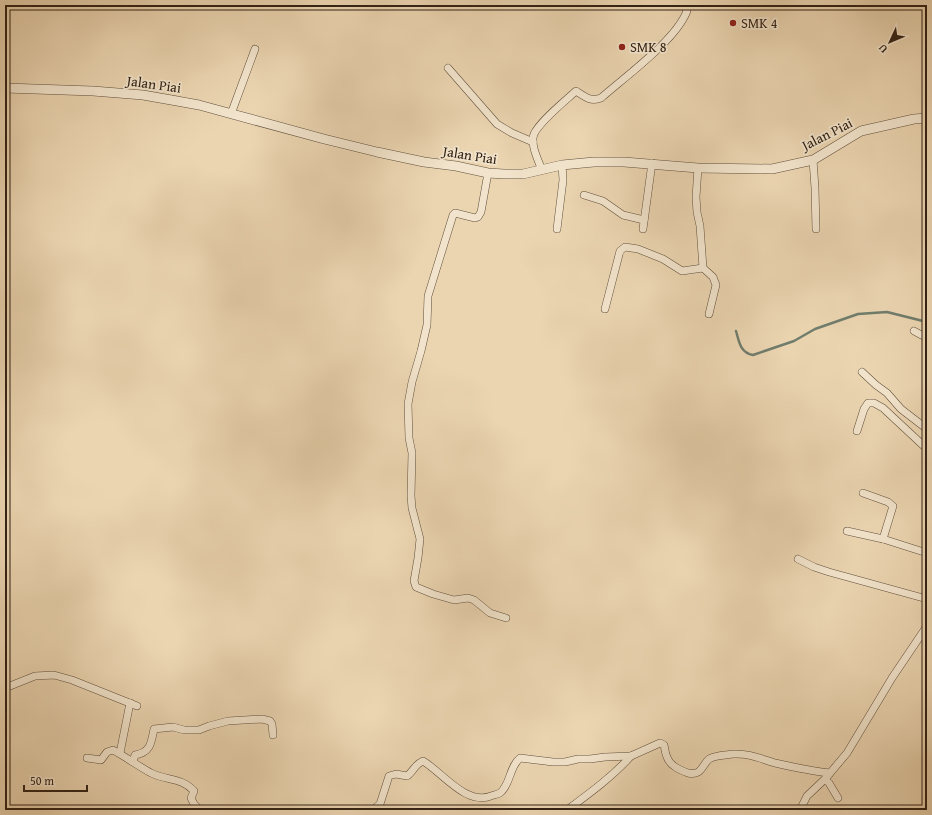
<svg xmlns="http://www.w3.org/2000/svg" width="932" height="815" font-family="'Gentium Book Plus',serif">
<style>
.lines{fill:none;stroke-linecap:round;stroke-linejoin:round}
.stream{stroke:#707d6d;stroke-width:2.5}
.minor-casing{stroke:#604f3c;stroke-width:8}
.tertiary-casing{stroke:#604f3c;stroke-width:10}
.minor{stroke:#f2e4cc;stroke-width:7}
.tertiary{stroke:#f2e4cc;stroke-width:9}
.poi-dot{fill:#8f2418;stroke:#f2e4cc;stroke-width:1.5}
.labels{text-anchor:middle;dominant-baseline:central;stroke-width:3.5;stroke-linejoin:round;paint-order:stroke}
.poi-label{font-size:14px;fill:#322215;stroke:#f2e4cc;text-anchor:start}
.street-label{font-size:14px;fill:#322215;stroke:#f2e4cc}
</style>
<rect width="100%" height="100%" fill="#ebd5b1"/>
<filter id="stains"><feTurbulence type="fractalNoise" baseFrequency=".005" numOctaves="4"/><feColorMatrix values="0 0 0 0 .2 0 0 0 0 .09 0 0 0 0 .02 0 0 0 .5 -.17"/></filter>
<radialGradient id="worn" r=".72"><stop offset=".6" stop-color="#630" stop-opacity="0"/><stop offset="1" stop-color="#630" stop-opacity=".3"/></radialGradient>
<g class="lines">
<path class="stream" d="M 736,331 C 739,341 740,353 753,355 L 794,341 L 815,329 L 858,314 L 887,312 L 927,322"/>
<g class="minor-casing">
<g id="minor">
<polyline points="448,68 497,124 512,133 533,142"/>
<polyline points="231,114 255,49"/>
<polyline points="813,160 815,188 816,229"/>
<polyline points="698,168 696,197 697,212 700,226 703,268 713,277 716,285 709,314"/>
<path d="M 542,170 C 538,160 530,144 534,134 C 540,121 565,101 576,91 C 585,97 591,102 601,98 C 626,76 676,40 687,11 L 684,5"/>
<polyline points="488,173 481,212 478,217 475,218 455,213 453,215 428,296 427,325 421,351 412,382 408,404 409,438 412,453 411,496 412,508 420,539 418,558 414,581 416,587 433,594 454,600 468,598 474,600 490,613 506,618"/>
<polyline points="584,195 603,201 623,215 644,220"/>
<polyline points="557,229 563,180 562,165"/>
<polyline points="643,229 652,163"/>
<polyline points="605,309 620,251 625,247 638,249 663,259 682,271 703,268"/>
<polyline points="914,331 927,338"/>
<polyline points="862,372 876,385 887,393 901,409 927,429"/>
<polyline points="857,431 864,409 868,403 874,403 883,408 927,449"/>
<polyline points="863,493 888,502 893,506 883,539"/>
<polyline points="847,531 883,539 927,553"/>
<polyline points="798,559 814,567 829,572 927,599"/>
<polyline points="5,688 35,676 54,675 72,680 137,706"/>
<polyline points="120,753 130,703"/>
<path d="M 87,758 L 101,760 L 107,752 L 113,750 C 126,757 138,766 151,773 C 167,781 181,777 194,791 L 191,798 L 194,804 L 200,810"/>
<path d="M 133,762 L 135,755 C 151,752 151,743 154,729 L 173,727 L 184,730 L 199,730 L 209,726 L 228,721 L 262,719 L 270,721 L 272,724 L 273,735"/>
<polyline points="825,779 829,783 838,798"/>
<path d="M 373,810 L 380,804 L 389,776 L 396,774 L 407,776 C 413,772 415,764 423,761 C 442,772 466,806 491,796 C 494,795 498,794 500,793 C 511,784 509,767 520,758 L 553,762 L 565,762 L 578,759 L 590,759 L 605,757 L 631,756 L 660,743 L 664,745 C 665,749 665,753 667,757 C 670,766 680,770 688,773 C 702,776 702,765 709,759 C 715,755 727,755 733,754 C 749,753 761,759 775,763 C 793,767 811,771 830,773"/>
<path d="M 567,810 C 590,793 612,777 631,756"/>
<polyline points="800,810 807,796 825,779 847,753 892,678 927,626"/>
</g>
</g>
<g class="tertiary-casing">
<polyline id="tertiary" points="5,88 93,91 143,95 177,101 199,105 324,139 377,152 424,162 456,166 488,173 504,174 523,174 562,165 594,162 624,162 698,168 772,169 813,160 861,131 914,119 927,118"/>
</g>
<use href="#minor" class="minor"/>
<use href="#tertiary" class="tertiary"/>
</g>
<g class="poi-dot">
<circle cx="733" cy="23" r="4"/>
<circle cx="622" cy="47" r="4"/>
</g>
<g class="labels">
<g class="poi-label">
<text x="741" y="23">SMK 4</text>
<text x="630" y="47">SMK 8</text>
</g>
<g class="street-label">
<text transform="translate(154 84) rotate(8)">Jalan Piai</text>
<text transform="translate(827 134) rotate(-27)">Jalan Piai</text>
<text transform="translate(470 155) rotate(9)">Jalan Piai</text>
</g>
</g>
<rect width="932" height="815" fill="none" stroke="#ebd5b1" stroke-width="20"/>
<rect x="6" y="6" width="920" height="803" fill="none" stroke="#322215" stroke-width="2"/>
<rect x="10" y="10" width="912" height="795" fill="none" stroke="#322215"/>
<g transform="translate(890 42) rotate(226)" stroke="#f2e4cc" stroke-width="3" paint-order="stroke">
<path d="M0-3L7 15L0 10L-7 15Z" fill="#322215"/>
<text y="-6" font-size="11" font-weight="bold" text-anchor="middle" fill="#322215">U</text>
</g>
<path d="M24 785v6h63v-6" fill="none" stroke="#322215" stroke-width="2"/>
<text x="30" y="785" font-size="12" fill="#322215" stroke="#f2e4cc" stroke-width="3" paint-order="stroke">50 m</text>
<rect width="100%" height="100%" filter="url(#stains)"/>
<rect width="100%" height="100%" fill="url(#worn)"/>
</svg>
